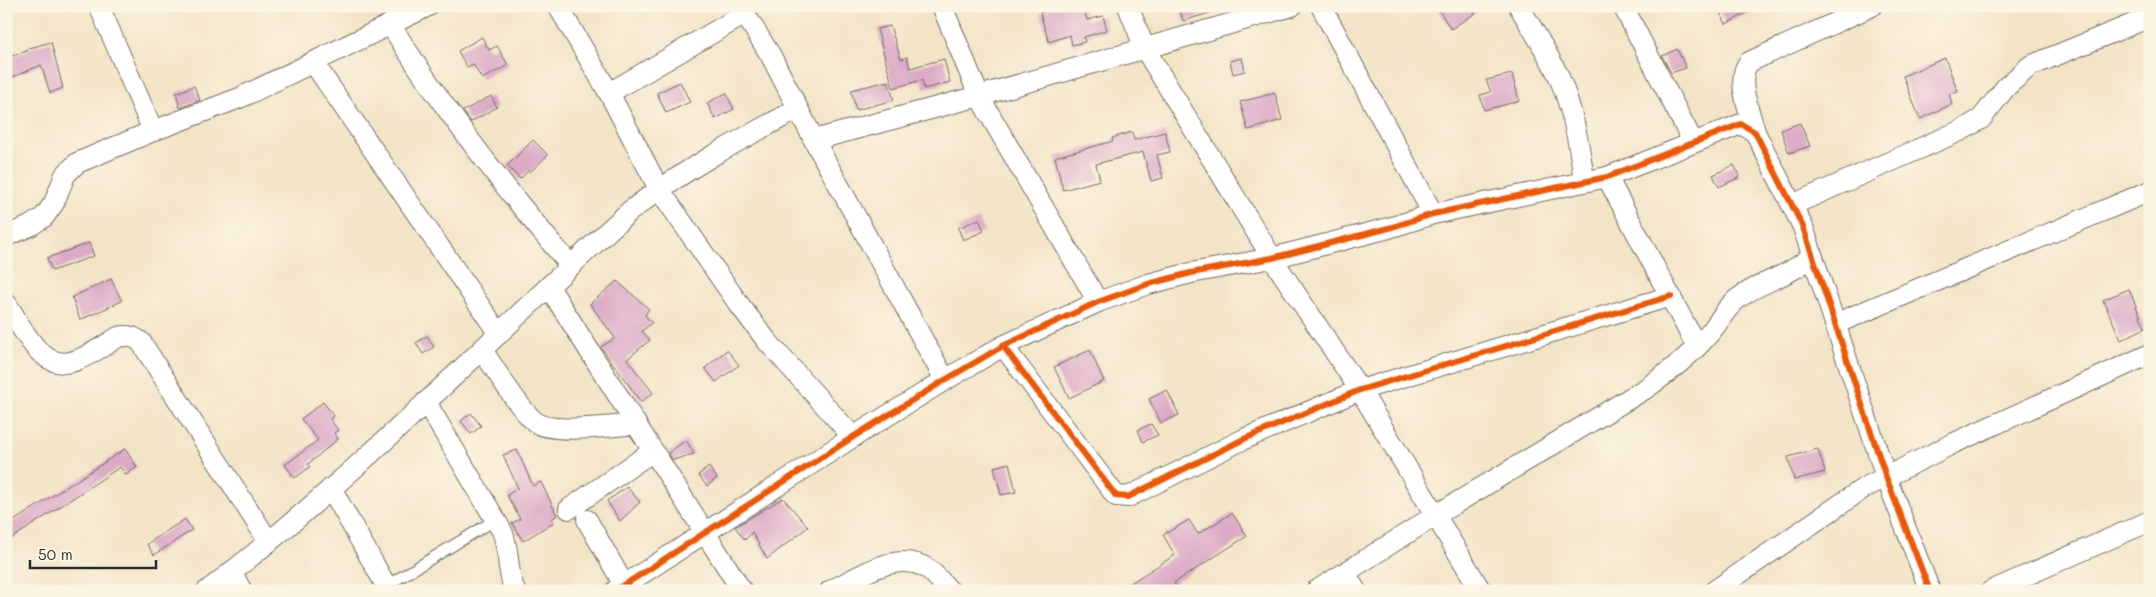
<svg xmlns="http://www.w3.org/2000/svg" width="2156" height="597" font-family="Mali,sans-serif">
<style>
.building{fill:#dcaac7}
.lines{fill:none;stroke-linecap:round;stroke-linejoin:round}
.lane-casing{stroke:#716c62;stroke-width:12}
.street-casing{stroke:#716c62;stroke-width:22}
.lane{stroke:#fff;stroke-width:10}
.street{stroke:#fff;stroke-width:20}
.cycleway-casing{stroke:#fcf5e5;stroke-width:9}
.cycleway{stroke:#e8590c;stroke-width:6}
</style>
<rect width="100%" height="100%" fill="#fcf5e5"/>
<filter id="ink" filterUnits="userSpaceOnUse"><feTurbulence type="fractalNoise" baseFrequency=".02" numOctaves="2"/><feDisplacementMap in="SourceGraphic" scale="10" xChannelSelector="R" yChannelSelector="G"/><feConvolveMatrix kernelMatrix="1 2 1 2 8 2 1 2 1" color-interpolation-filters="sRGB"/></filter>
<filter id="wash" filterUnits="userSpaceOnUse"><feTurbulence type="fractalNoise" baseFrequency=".0096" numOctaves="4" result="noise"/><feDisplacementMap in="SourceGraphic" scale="20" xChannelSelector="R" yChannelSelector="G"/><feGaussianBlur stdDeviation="1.12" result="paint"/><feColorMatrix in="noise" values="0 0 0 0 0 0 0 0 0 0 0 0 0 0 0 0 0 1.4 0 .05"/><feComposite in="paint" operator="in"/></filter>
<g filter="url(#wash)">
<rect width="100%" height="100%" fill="#f3e4c7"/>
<g id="blocks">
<g class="building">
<polygon points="1048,6 1083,6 1087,20 1103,16 1107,30 1084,37 1085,42 1072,45 1070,35 1049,42 1040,13 1049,10"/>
<polygon points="1179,6 1219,6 1219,10 1183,21"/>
<polygon points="1436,6 1486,6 1451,29"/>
<polygon points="1717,6 1760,6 1726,24"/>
<polygon points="890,26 901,59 907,57 910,68 944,59 950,82 924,89 922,80 893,88 877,29"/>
<polygon points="482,37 489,50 497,46 508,65 482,79 473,64 467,67 458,51"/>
<polygon points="51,42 63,88 50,93 41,65 6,80 6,58 27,51 26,49"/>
<polygon points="1677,49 1686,68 1671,73 1662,56"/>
<polygon points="1242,58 1245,71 1233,74 1230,61"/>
<polygon points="1945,58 1958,92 1949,94 1952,104 1920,119 1903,76"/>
<polygon points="1512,74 1519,101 1484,110 1480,95 1491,92 1486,80"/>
<polygon points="888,81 894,100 856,110 851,90"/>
<polygon points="680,82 690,102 666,113 657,93"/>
<polygon points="194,86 200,100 180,108 176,93"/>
<polygon points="726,93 734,109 715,119 707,103"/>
<polygon points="1275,93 1282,120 1248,130 1240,102"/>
<polygon points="491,96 497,107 471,122 463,111"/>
<polygon points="1800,123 1810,146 1789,153 1781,130"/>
<polygon points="1132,132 1134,140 1165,132 1170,152 1157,155 1163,178 1151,181 1143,152 1096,164 1100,180 1063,190 1055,157 1113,141 1112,138"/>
<polygon points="533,140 548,155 530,172 529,170 520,179 507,166"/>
<polygon points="1734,165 1740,177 1719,187 1713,175"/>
<polygon points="979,219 984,231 963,240 958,228"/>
<polygon points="89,243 94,256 52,271 47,258"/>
<polygon points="111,279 122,301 80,320 72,297"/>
<polygon points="617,281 649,309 645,315 652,323 642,331 650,340 627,359 653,393 641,402 601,347 615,338 590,304"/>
<polygon points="2129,289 2145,328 2121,340 2103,300"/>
<polygon points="427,336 434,347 423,354 416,343"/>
<polygon points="727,350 739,365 716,382 705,368"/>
<polygon points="1090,350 1104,381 1069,398 1054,367"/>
<polygon points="1167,390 1179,415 1161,423 1149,399"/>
<polygon points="323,402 334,416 330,419 338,430 334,433 338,439 308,464 310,467 295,478 285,465 318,440 301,419"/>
<polygon points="471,413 481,426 471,434 461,421"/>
<polygon points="1151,424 1158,435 1143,442 1138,430"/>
<polygon points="686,440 694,454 673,460 668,453"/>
<polygon points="125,449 137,467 126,475 120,467 11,539 6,532 6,526"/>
<polygon points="1818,449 1825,472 1794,480 1788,457"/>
<polygon points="517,450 533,486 541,482 557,515 552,519 554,522 523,541 512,523 520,519 507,495 518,488 503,455"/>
<polygon points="1009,463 1016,492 1001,495 994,467"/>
<polygon points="709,467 717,478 707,486 698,475"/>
<polygon points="627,487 640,502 620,521 607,501"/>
<polygon points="783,498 808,527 767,559 752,532 745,540 735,527"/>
<polygon points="1232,513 1247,536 1174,583 1176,586 1169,591 1118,591 1175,555 1163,535 1189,520 1198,534"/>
<polygon points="185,519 192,530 154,555 147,544"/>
</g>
</g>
</g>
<g filter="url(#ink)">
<use href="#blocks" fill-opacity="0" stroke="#716c62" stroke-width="1"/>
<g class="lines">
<g class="lane-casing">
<polyline id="lane" points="386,586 495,520"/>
</g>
<g class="street-casing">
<g id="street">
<polyline points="99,6 153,131"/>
<polyline points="558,6 609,93 659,189 738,303 767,341 853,437"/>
<polyline points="740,6 771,56 814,140 945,380"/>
<polyline points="942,6 979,96 1098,302"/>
<polyline points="1128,6 1145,49 1272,258 1360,390 1481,591"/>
<polyline points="1321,6 1433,214"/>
<path d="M 1519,6 C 1532,29 1548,53 1559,77 C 1573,110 1580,146 1584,182"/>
<polyline points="1623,6 1693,142"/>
<path d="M 390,24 C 445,112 504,188 571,266"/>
<polyline points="313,62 499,334"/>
<polyline points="609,93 745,14"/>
<path d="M 1755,132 C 1750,111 1735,80 1749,62 L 1872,6"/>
<polyline points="814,140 979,96 1292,6"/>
<polyline points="1607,177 1697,347"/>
<polyline points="1792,205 1962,130 1981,119 2006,87 2030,66 2150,17"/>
<polyline points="6,236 30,226 44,217 54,203 65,175 77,163 153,131 242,97 428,6"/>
<polyline points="549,287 742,591"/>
<path d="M 6,303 C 22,326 41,375 77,360 C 91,355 105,345 118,337 C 127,335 133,336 141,342 L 269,542"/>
<polyline points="1835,324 2150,191"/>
<polyline points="1003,346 1116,496 1128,497 1244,439 1360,390 1671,296"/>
<path d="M 482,350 C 494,367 522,414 537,423 C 555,434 614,426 636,424"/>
<path d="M 426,402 L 502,531 C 510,550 506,570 515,591"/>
<polyline points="331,488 389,591"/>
<polyline points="569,509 653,451"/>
<polyline points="587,520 624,585"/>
<polyline points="231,572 242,591"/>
<polyline points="1345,573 1356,591"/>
<path d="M 207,591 C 358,476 490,338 630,211 C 683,170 739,140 798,109"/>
<polyline points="615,591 853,437 945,380 1003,346 1098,302 1148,284 1191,273 1272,258 1389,228 1433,214 1607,177 1741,124 1755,132 1803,227 1886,477 1930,591"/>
<path d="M 830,591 C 859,577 896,549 928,569 C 936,575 943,584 950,591"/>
<path d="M 1316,591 L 1436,515 L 1645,389 C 1668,373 1689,357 1707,336 C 1718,325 1723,311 1736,300 C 1759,281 1791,277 1812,255"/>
<polyline points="1714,591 1864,488 1952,444 2150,354"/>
<polyline points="1991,591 2150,521"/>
</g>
</g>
<use href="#lane" class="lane"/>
<use href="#street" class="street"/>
<g class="cycleway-casing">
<g id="cycleway">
<polyline points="1003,346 1116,496 1128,497 1244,439 1360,390 1671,296"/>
<polyline points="615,591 853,437 945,380 1003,346 1098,302 1148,284 1191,273 1272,258 1389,228 1433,214 1607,177 1741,124 1755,132 1803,227 1886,477 1930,591"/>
</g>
</g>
<use href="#cycleway" class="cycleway"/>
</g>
</g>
<rect width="2156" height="597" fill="none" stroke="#fcf5e5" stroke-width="25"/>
<path d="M30 560v8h126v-8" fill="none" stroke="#2b2b2b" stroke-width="2.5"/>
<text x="38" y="560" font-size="15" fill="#2b2b2b" stroke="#fcf5e5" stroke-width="4" paint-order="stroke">50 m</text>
</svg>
